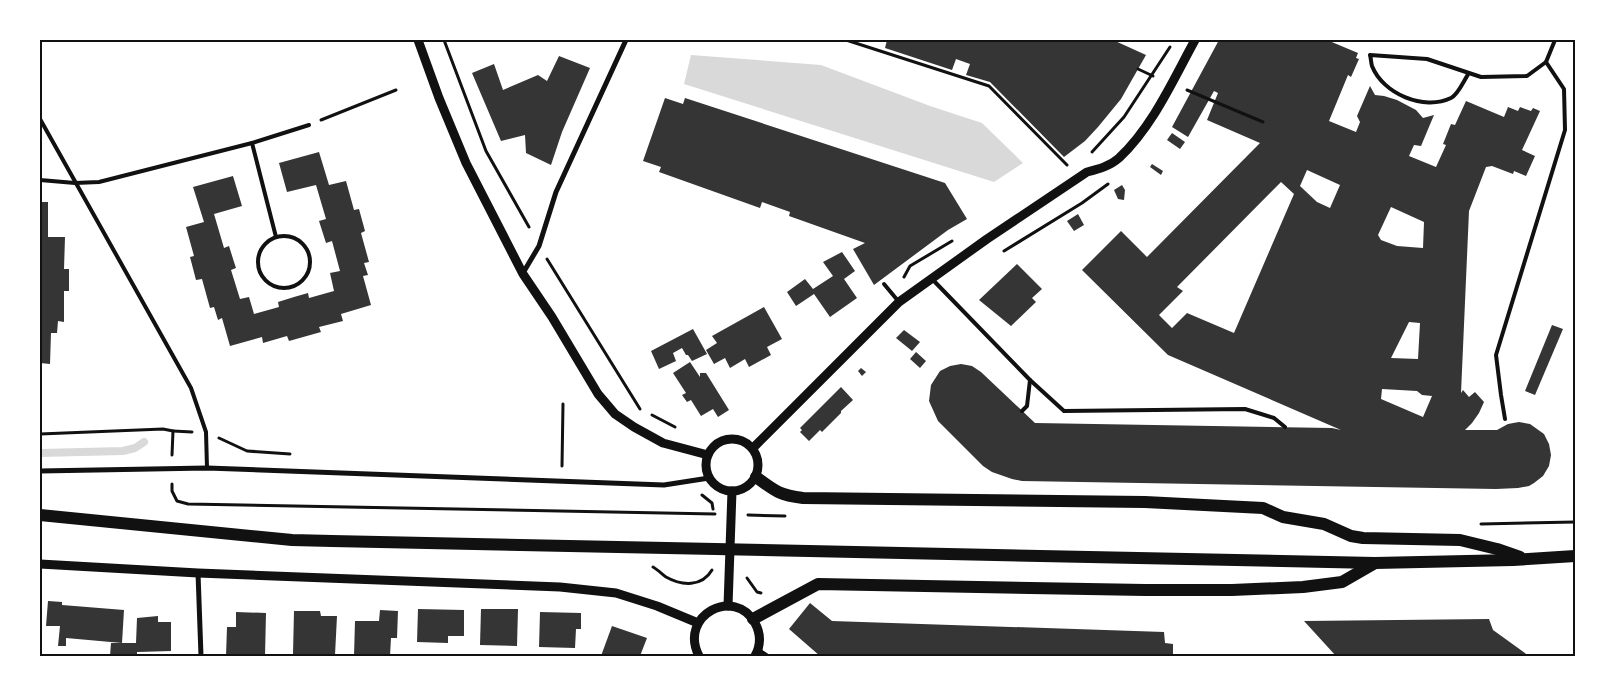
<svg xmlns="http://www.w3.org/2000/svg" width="1615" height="696" font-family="'Sofia Sans Condensed',sans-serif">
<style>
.water{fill:#d9d9d9}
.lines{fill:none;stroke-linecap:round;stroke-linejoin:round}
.stream{stroke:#d9d9d9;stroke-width:8}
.building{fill:#353535;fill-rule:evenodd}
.path{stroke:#111;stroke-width:3}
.service{stroke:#111;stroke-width:4}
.minor{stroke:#111;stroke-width:5}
.tertiary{stroke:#111;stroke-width:9}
.primary{stroke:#111;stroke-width:12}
.neatline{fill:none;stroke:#111;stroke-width:2}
</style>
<rect width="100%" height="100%" fill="#fff"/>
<polygon class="water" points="691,55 821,65 930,106 982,123 1023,163 994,182 684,84"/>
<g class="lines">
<polyline class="stream" points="40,453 123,451 135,448 144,442"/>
</g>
<g class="building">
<polygon points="887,40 1113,40 1146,55 1121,99 1098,127 1085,141 1064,157 990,82 966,75 970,64 956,59 952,70 885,48"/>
<path d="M 1219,40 L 1327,40 L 1358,53 L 1356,58 L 1359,59 L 1351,77 L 1348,75 L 1329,121 L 1356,132 L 1360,122 L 1357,116 L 1370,86 L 1375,95 L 1384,96 L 1397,100 L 1416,110 L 1423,118 L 1434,115 L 1421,146 L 1414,145 L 1409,156 L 1436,167 L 1446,145 L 1443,144 L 1451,124 L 1455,125 L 1466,101 L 1504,117 L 1508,107 L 1518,111 L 1520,107 L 1531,111 L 1533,108 L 1540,111 L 1522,150 L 1535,156 L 1526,176 L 1514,171 L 1513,174 L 1492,166 L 1486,167 L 1469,211 L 1461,393 L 1463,390 L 1469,397 L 1475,392 L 1484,402 L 1479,413 L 1472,423 L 1465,430 L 1497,430 L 1508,424 L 1519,422 L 1530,424 L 1544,434 L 1549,444 L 1551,455 L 1549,466 L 1543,476 L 1534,483 L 1529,486 L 1518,488 L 1496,489 L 1022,481 L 1012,479 L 992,472 L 983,466 L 938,421 L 929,401 L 931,385 L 940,371 L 950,366 L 961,364 L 972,366 L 981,372 L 1035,423 L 1332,428 L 1341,430 L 1168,355 L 1082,270 L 1121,231 L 1147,257 L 1260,143 L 1207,120 L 1218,93 L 1214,91 L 1188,137 L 1172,127 ZM 1307,170 L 1340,185 L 1330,208 L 1317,202 L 1300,186 ZM 1281,182 L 1294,194 L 1234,333 L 1187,313 L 1172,328 L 1159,315 L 1183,291 L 1177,287 ZM 1391,207 L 1424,222 L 1423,248 L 1397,246 L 1381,240 L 1378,235 ZM 1409,322 L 1420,323 L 1418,359 L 1391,358 ZM 1382,389 L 1417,391 L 1422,395 L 1432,396 L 1423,417 L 1381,399 Z"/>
<polygon points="559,56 590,68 562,132 551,165 526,153 525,135 501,141 472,73 494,64 503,90 538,75 547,81"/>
<polygon points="665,98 683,104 685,98 945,183 967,219 948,230 874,285 853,249 865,243 789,216 790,212 762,202 760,208 659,172 661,167 643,161"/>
<polygon points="1172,133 1185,142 1180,149 1167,140"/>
<polygon points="319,152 329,185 346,181 354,210 359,209 365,231 361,233 369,262 364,263 368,275 363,276 371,305 341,314 343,321 319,327 321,332 289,341 287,336 263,343 262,337 230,346 222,318 218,320 214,307 210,308 202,279 196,280 190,257 194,256 186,227 204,222 193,187 233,176 242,206 214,214 224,248 229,246 234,262 236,268 231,270 240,299 249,297 254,314 279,307 278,302 294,297 308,293 309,298 334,291 330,273 340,271 332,241 326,243 319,221 326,219 316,185 287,192 279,163"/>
<polygon points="1152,164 1163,171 1161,175 1150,167"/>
<polygon points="1122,185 1125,190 1124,200 1118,199 1114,190"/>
<polygon points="40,202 48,202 48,237 65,237 64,269 69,269 69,291 64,291 64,322 58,321 57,333 51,333 50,364 40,363"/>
<polygon points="1078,214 1084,225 1074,231 1067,221"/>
<polygon points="842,252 855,271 844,279 857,298 830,317 814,294 796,306 787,292 805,279 813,289 833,276 823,262"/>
<polygon points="1017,264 1042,289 1032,298 1036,302 1011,326 979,300"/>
<polygon points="764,307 782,339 767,347 771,355 749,367 745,359 730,368 725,358 714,364 706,350 717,343 712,336"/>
<polygon points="1552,325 1563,329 1535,395 1525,391"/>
<polygon points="693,329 707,354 692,361 688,355 686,355 682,348 673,353 676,361 659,369 651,351"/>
<polygon points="904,330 920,342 912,351 896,338"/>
<polygon points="916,352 926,361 920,368 910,359"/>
<polygon points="690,362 700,377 700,373 706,373 729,410 718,417 713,409 701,416 691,400 687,402 682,395 686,393 673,373"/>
<polygon points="861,368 866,372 862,376 858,371"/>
<polygon points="841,387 853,400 841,411 841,413 822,432 820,430 809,441 800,432 802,430 800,428"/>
<polygon points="48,601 62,602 62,605 124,610 122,643 66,638 66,646 58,646 60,626 46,626"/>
<polygon points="810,603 832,621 1164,632 1165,643 1173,644 1173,656 820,656 789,629"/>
<polygon points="418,609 464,610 464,636 448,636 448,643 417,642"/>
<polygon points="481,609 518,609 517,646 480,645"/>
<polygon points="380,610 398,611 397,638 391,638 390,656 354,656 355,621 379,621"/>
<polygon points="294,611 320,611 321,616 337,616 335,655 293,654"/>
<polygon points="236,612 266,613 265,656 226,656 227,627 236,627"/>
<polygon points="540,612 581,613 581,629 576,629 575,648 539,647"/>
<polygon points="158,616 158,622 171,622 171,651 137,652 137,656 110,656 111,643 136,643 137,618"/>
<polygon points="1489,619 1493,630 1529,656 1336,656 1304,621"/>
<polygon points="612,626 647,638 640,656 601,656"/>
</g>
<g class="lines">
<g class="path">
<polyline points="444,40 486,151 529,227"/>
<polyline points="846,40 989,86 1067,165"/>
<polyline points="1138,69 1153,76"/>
<polyline points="1187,90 1263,122"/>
<polyline points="321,120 396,90"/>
<polyline points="1092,152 1124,117 1170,47"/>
<polyline points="1004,251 1082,203 1108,184"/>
<polyline points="547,259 640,409"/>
<polyline points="904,277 910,266 952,241"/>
<polyline points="652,415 675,427"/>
<polyline points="173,431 192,432"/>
<polyline points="40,434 163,429 173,431 172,455"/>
<polyline points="219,438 247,451 290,454"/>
<polyline points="562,466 563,404"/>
<polyline points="172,484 172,491 177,501 188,504 715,514"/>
<polyline points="702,495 712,503 713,509"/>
<polyline points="748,515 785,516"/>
<polyline points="1481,524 1575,522"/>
<path d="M 653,567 C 658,570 662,574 666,577 C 682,586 702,587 712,570"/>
<polyline points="747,578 757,592 761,593"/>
</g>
<g class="service">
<path d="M 1469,73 C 1464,80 1458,95 1451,98 C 1424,111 1383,94 1372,66 C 1371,63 1371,58 1370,55 L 1427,59 L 1481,77 L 1527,76 L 1546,62 L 1555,40"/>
<polyline points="40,119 191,388 206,432 207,468"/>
<polyline points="252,143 276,237"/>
<polyline points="40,180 75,183 99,182 252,143 309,125"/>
<circle cx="284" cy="262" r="26"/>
<polyline points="933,280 1030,380 1027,406 1022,411"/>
<polyline points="884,284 899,302"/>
<polyline points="1030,380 1064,411 1245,409 1274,418 1285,427"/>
<polyline points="1505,419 1501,395 1496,355 1565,130 1564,89 1546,62"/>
</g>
<g class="minor">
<polyline points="523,273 539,246 556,192 626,40"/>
<polyline points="40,471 207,468 664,485 709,478"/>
<polyline points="198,573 201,656"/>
<polyline points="758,650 767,656"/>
</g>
<g class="tertiary">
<polyline points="418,40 439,98 466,163 523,274 552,317 598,394 615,414 634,427 663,443 708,455"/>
<circle cx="732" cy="465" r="26"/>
<path d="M 753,448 L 899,302 L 987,239 L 1087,172 C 1099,169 1110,166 1119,158 C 1153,126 1173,80 1195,40"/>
<polyline points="40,564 198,573 560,587 616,593 657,606 698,623"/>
<polyline points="728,606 732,491"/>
<path d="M 699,656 C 678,615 735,586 755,623 C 761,634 761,645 755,656"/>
</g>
<g class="primary">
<path d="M 756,477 C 775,491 779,495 803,498 L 1145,502 L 1263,508 L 1283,517 L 1324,524 L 1351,536 L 1363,538 L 1460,540 L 1497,549 L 1520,557"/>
<polyline points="40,515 292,540 332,541 1375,563 1513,560 1575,556"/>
<polyline points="753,619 818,584 1145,590 1232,590 1303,587 1342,582 1375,563"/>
</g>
</g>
<rect width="1615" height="696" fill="none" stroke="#ffffff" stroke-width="82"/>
<rect x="41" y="41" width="1533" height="614" class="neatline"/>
</svg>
